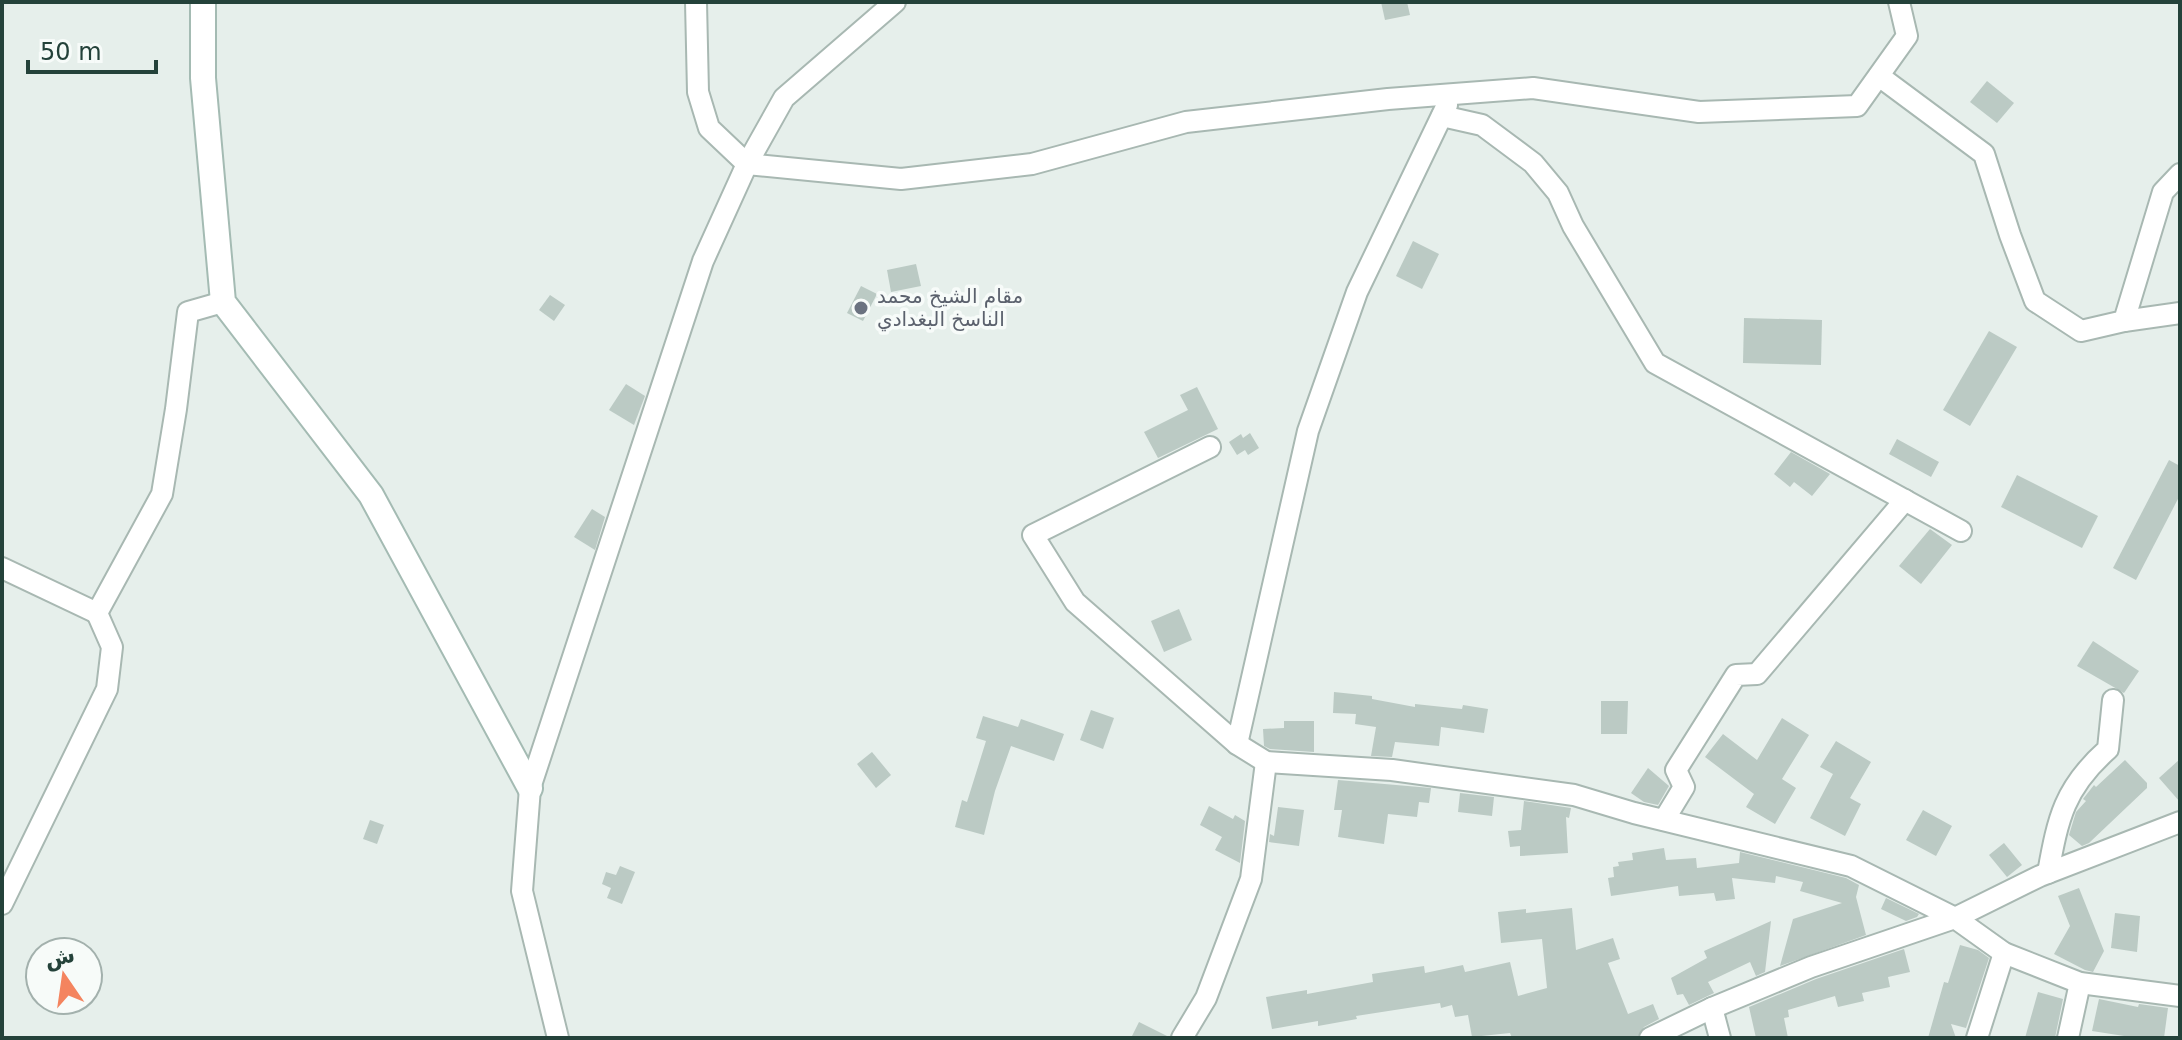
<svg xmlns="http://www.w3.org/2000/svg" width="2182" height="1040" font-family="'DejaVu Sans','Noto Naskh Arabic',sans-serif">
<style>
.building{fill:#bbcac4}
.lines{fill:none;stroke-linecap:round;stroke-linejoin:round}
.street-casing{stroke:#a8b8b2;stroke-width:24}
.secondary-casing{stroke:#a4bbb3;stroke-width:28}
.street{stroke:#fff;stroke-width:20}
.secondary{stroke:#fff;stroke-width:24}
.worship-dot{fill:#6b7280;stroke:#f7fbf9;stroke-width:3}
.labels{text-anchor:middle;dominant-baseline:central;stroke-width:7;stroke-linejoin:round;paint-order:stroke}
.worship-label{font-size:20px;fill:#5b616d;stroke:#f7fbf9;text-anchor:start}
</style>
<rect width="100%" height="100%" fill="#e6efeb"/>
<g class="building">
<polygon points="1381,2 1407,2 1410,15 1385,20"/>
<polygon points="1987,81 2014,103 1997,123 1970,102"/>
<polygon points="1413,241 1439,254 1422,289 1396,276"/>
<polygon points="916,264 921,286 891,292 887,270"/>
<polygon points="861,286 877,294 863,321 847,313"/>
<polygon points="550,295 565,305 554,321 539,310"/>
<polygon points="1744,318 1822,320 1821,365 1743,363"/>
<polygon points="1989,331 2017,347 1970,426 1943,410"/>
<polygon points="626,384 645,396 634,425 609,410"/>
<polygon points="1197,387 1218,429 1158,458 1144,432 1188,410 1180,395"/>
<polygon points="1250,433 1259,448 1248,455 1245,450 1237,455 1229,442 1241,434 1243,438"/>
<polygon points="1897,439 1939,462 1931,477 1889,454"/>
<polygon points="1791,452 1830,474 1812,496 1794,482 1790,487 1774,474"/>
<polygon points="2169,460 2180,466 2180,495 2136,580 2113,568"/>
<polygon points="2017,475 2098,516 2082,548 2001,507"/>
<polygon points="592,509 605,517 595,550 574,537"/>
<polygon points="1930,529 1952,545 1921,584 1899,566"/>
<polygon points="1179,609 1192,640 1164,652 1151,621"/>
<polygon points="2093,641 2139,671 2124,693 2077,666"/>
<polygon points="1334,692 1372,696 1372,699 1415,707 1415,704 1462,709 1463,705 1488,709 1484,733 1441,727 1439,746 1395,742 1392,757 1371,756 1376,727 1355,724 1356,714 1333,713"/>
<polygon points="1601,701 1628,701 1627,734 1601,734"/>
<polygon points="1091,710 1114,718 1103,749 1080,740"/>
<polygon points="983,716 1018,727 1021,719 1064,734 1054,761 1011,746 995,791 984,835 955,827 962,800 967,802 986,741 976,738"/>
<polygon points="1782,718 1809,735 1782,779 1796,788 1775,824 1746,807 1754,794 1705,757 1723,734 1757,760"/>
<polygon points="1284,721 1314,721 1314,752 1270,749 1264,746 1263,729 1284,728"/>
<polygon points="1836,741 1871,762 1850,798 1861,804 1845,836 1810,818 1833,774 1820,767"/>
<polygon points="872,752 891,775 876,788 857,764"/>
<polygon points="2180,759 2180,802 2159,778"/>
<polygon points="2125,760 2147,783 2147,788 2089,843 2082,846 2069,835 2076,812 2086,801 2083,799 2094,785 2096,787"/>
<polygon points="1648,768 1669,786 1658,805 1644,802 1631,793"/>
<polygon points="1338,780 1431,788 1429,803 1419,802 1417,817 1388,814 1384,844 1338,837 1342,810 1334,810"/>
<polygon points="1460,793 1494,797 1492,816 1458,812"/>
<polygon points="1524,801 1571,808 1569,818 1566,817 1568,853 1520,856 1520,846 1510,847 1508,831 1521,830"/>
<polygon points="1209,806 1233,819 1235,815 1245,821 1240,863 1215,850 1222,837 1200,825"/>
<polygon points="1278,807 1304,810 1299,846 1269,842 1270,834 1274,836"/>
<polygon points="1923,810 1952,826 1936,856 1906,840"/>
<polygon points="370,820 384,825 377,844 363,839"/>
<polygon points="2004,843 2022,865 2007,877 1989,855"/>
<polygon points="1664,848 1666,860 1696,858 1697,868 1739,863 1740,852 1846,878 1859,885 1856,897 1866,935 1780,966 1793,919 1842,903 1800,891 1803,882 1776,876 1775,883 1732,878 1735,899 1716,901 1714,893 1679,896 1678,886 1611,896 1608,878 1614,877 1613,867 1619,866 1618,862 1633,860 1632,853"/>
<polygon points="620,866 635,872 622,904 607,898 611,888 602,884 606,872 616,875"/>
<polygon points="2079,888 2104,951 2093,972 2085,970 2054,954 2070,926 2058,896"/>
<polygon points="1886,898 1919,914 1917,917 1906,921 1881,909"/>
<polygon points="1572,908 1576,950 1613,938 1620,959 1608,963 1628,1014 1653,1004 1659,1019 1644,1027 1637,1038 1512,1038 1510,1033 1472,1037 1468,1015 1455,1017 1452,1005 1441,1008 1440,1003 1356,1016 1357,1019 1318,1026 1318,1021 1272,1029 1266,997 1307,990 1307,994 1373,982 1372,974 1424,966 1425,973 1463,965 1465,972 1510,962 1518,996 1547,988 1542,939 1501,943 1498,912 1526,909 1526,913"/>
<polygon points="2115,913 2140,916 2137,952 2111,948"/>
<polygon points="1771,921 1765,972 1756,976 1750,962 1708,982 1714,993 1689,1005 1683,994 1677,995 1671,978 1707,958 1704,951"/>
<polygon points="1960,945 1978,950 1989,958 1966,1028 1951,1024 1956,1038 1928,1038 1944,982 1948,983"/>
<polygon points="1904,949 1910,972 1888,977 1890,987 1862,993 1864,1001 1838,1007 1835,996 1788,1010 1789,1017 1784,1018 1788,1038 1756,1038 1749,1007 1816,979"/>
<polygon points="2038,992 2063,999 2055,1038 2025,1038"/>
<polygon points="2099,999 2138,1007 2139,1004 2168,1008 2164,1038 2137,1038 2092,1031"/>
<polygon points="1139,1022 1169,1037 1169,1038 1131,1038"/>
</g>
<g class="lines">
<g class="street-casing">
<g id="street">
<polyline points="696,2 698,92 709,128 747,164 901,179 1032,164 1186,122 1388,99 1533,88 1699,112 1857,106 1907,36 1899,2"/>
<polyline points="1879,76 1984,154 2010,235 2035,301 2081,331 2124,321 2163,192 2180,174"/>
<polyline points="1442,116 1482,125 1533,163 1558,193 1573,226 1655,363 1961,531"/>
<polyline points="2124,321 2180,313"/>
<polyline points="1210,447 1033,535 1075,602 1237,744 1266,762 1392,770 1574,795 1634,813 1851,866 1955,918 2004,953 2080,983 2180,996"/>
<polyline points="2,568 97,613 162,494 176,409 188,312 223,302"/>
<polyline points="1237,744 1308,431 1357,292 1447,105"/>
<polyline points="1664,820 1684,787 1676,770 1736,675 1757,674 1905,500"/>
<path d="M 2048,873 C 2058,818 2064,788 2108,749 L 2113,700"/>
<polyline points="2,904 107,689 112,647 97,613"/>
<polyline points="1712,1008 1720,1038"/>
<polyline points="558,1038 522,891 530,788 703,261 747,164 784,98 895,2"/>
<polyline points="1182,1038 1206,998 1251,879 1266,762"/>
<polyline points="1650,1038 1712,1008 1811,967 1955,918 2040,876 2180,822"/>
<polyline points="1977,1038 2004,953"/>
<polyline points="2068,1038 2080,983"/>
</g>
</g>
<g class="secondary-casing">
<polyline id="secondary" points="203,2 203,78 223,302 371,495 530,788"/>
</g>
<use href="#street" class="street"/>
<use href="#secondary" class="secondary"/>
</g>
<circle class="worship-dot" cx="861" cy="308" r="8"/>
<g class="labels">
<g class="worship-label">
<text x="877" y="296">مقام الشيخ محمد<tspan x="877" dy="23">الناسخ البغدادي</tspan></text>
</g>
</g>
<rect width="2182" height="1040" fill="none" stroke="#24423a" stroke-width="8"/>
<g transform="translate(64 976) rotate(347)"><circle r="38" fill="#f7fbf9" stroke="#a3b1ad" stroke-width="2"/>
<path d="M0-6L14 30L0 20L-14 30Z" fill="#f4845f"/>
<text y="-12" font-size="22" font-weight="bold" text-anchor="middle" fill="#24423a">ش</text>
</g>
<path d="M28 60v12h128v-12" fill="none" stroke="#24423a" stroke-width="4"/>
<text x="40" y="60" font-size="24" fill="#24423a" stroke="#f7fbf9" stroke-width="6" paint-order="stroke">50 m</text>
</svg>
